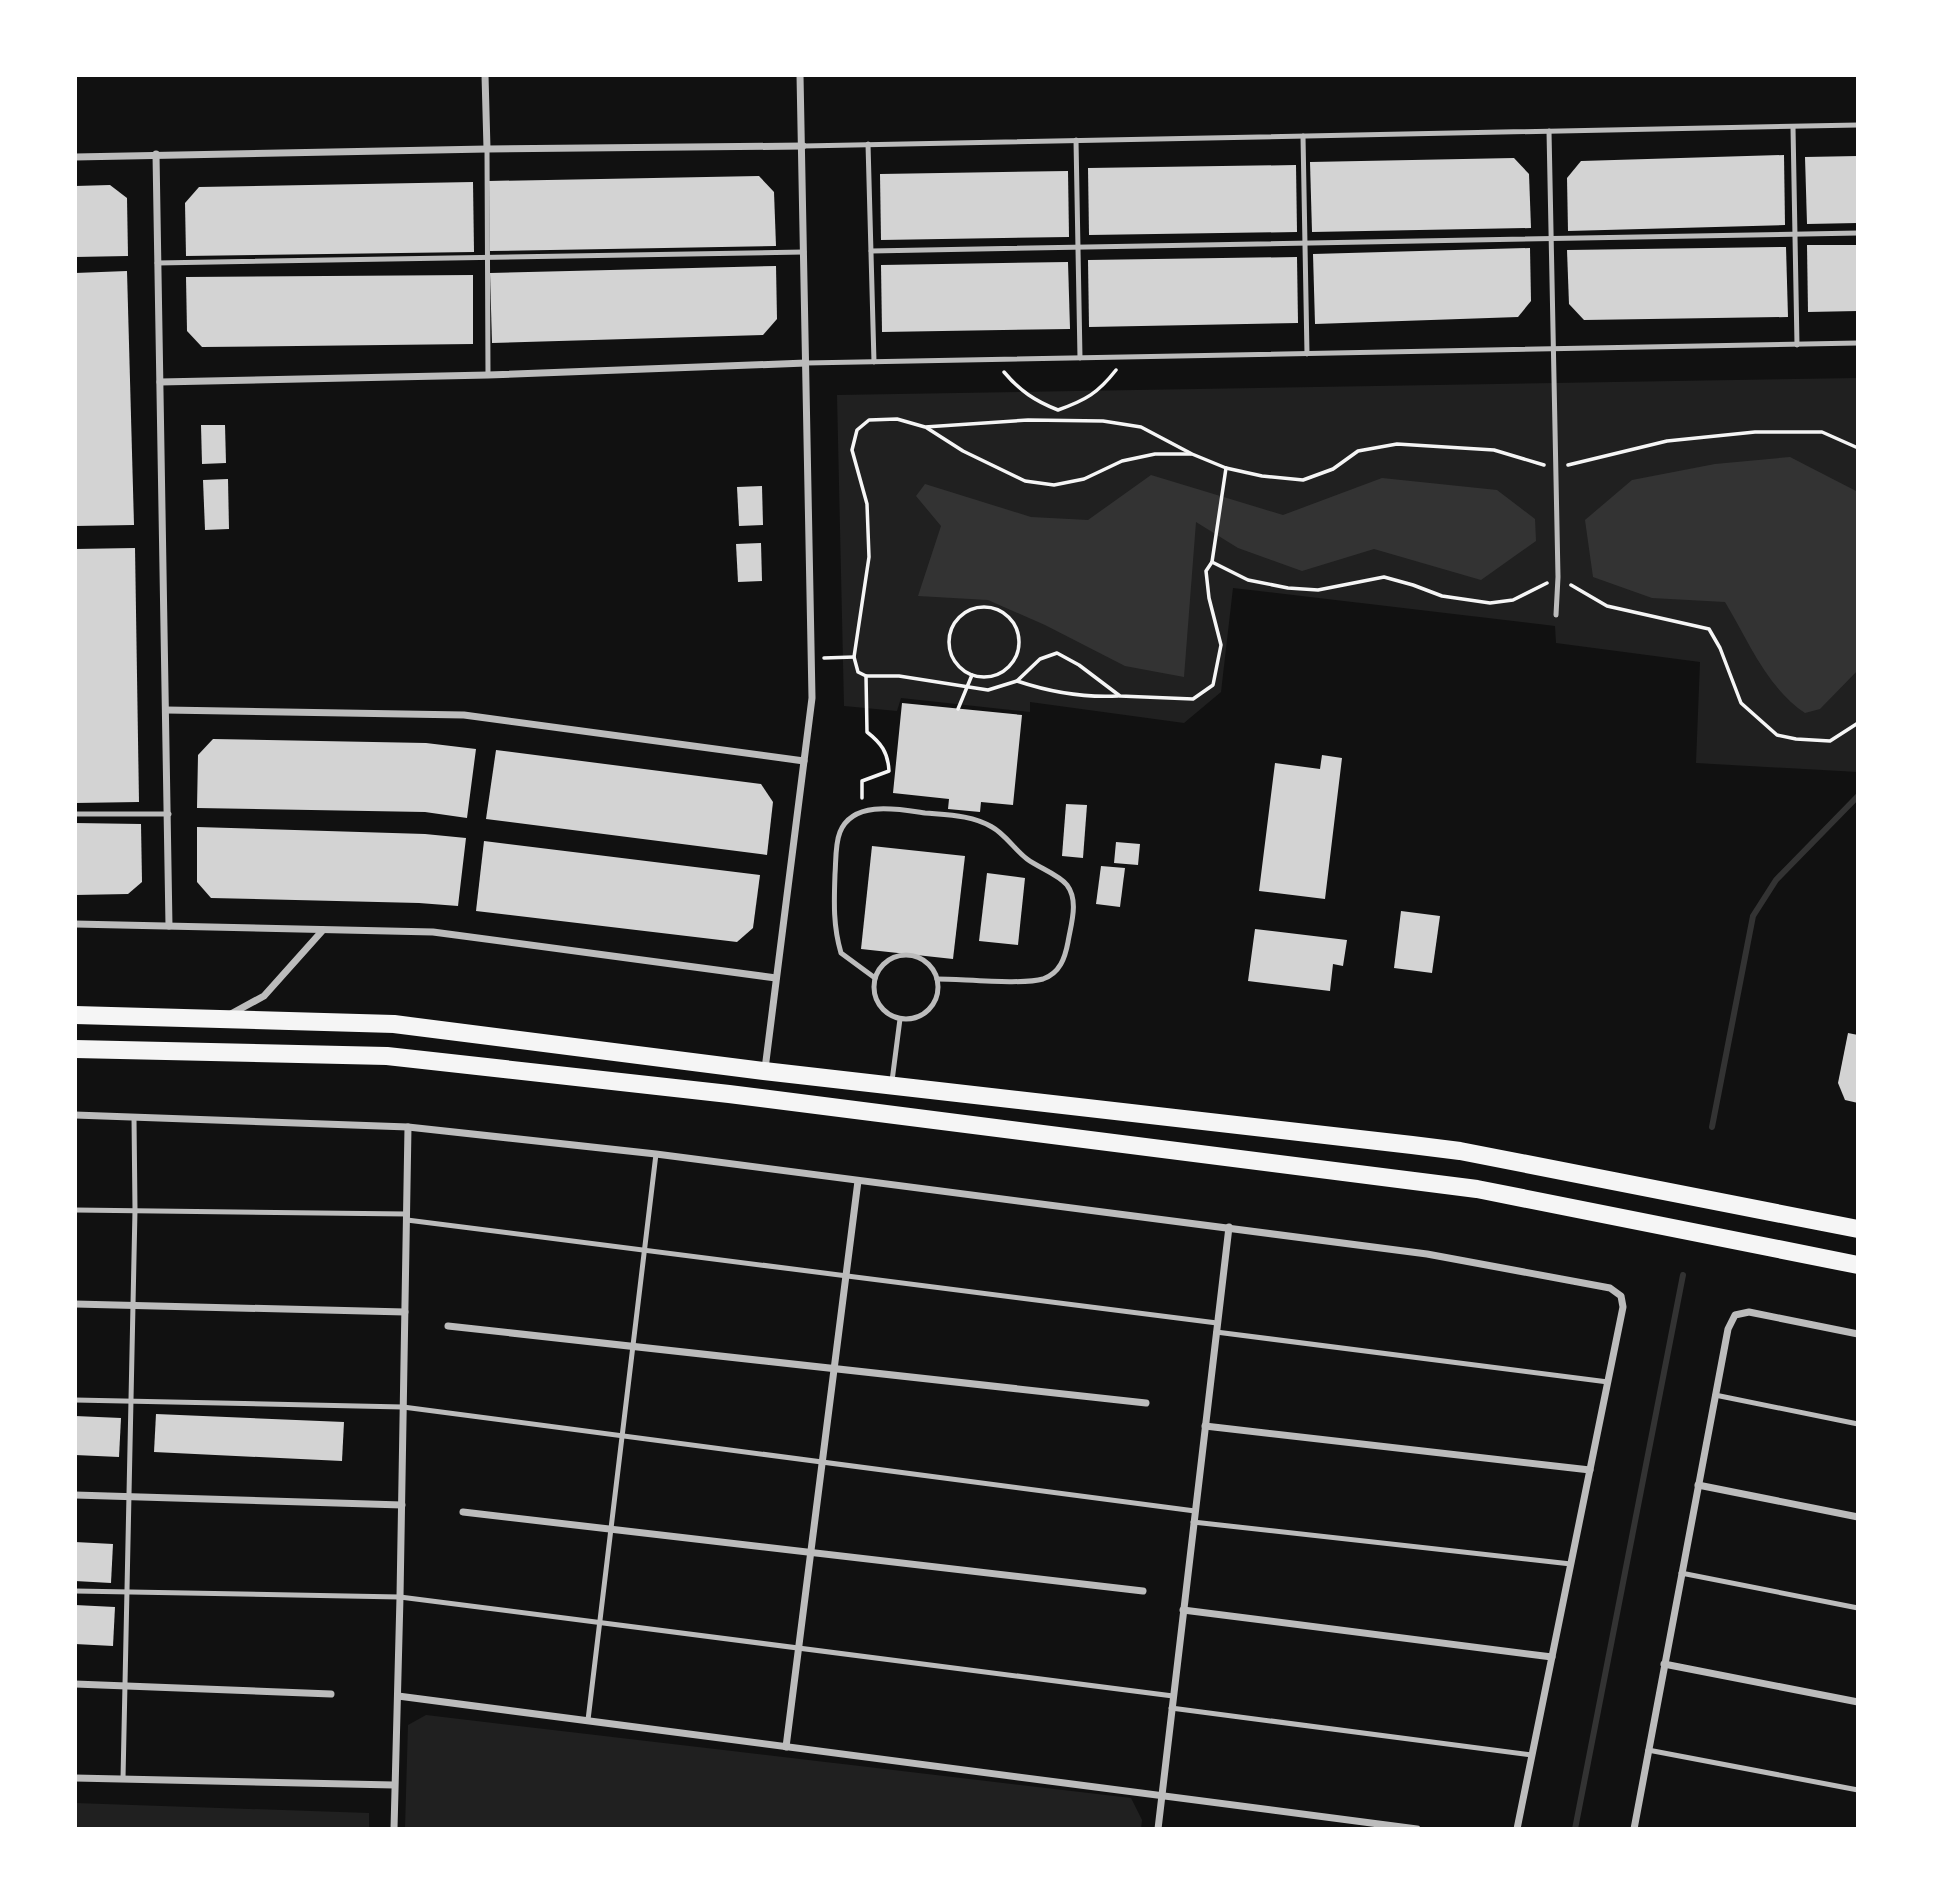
<svg xmlns="http://www.w3.org/2000/svg" width="1933" height="1904" font-family="Quicksand,sans-serif">
<style>
.green{fill:#202020}
.water{fill:#333}
.lines{fill:none;stroke-linecap:round;stroke-linejoin:round}
.stream{stroke:#333;stroke-width:6}
.building{fill:#d3d3d3}
.path{stroke:#f5f5f5;stroke-width:3.5}
.service{stroke:#bcbcbc;stroke-width:5}
.minor{stroke:#bcbcbc;stroke-width:7}
.primary{stroke:#f5f5f5;stroke-width:18}
</style>
<rect width="100%" height="100%" fill="#111"/>
<g class="green">
<polygon points="1858,378 1858,772 1696,763 1700,662 1556,643 1555,626 1233,588 1221,692 1184,723 1030,702 1030,712 901,698 897,711 844,706 837,395"/>
<polygon points="426,1715 1131,1798 1142,1820 1141,1829 405,1829 408,1725"/>
<polygon points="75,1803 369,1813 369,1829 75,1829"/>
</g>
<g class="water">
<path d="M 1790,457 L 1858,492 L 1858,670 L 1820,709 L 1805,713 C 1767,688 1748,640 1725,602 L 1652,598 L 1593,577 L 1585,520 L 1632,480 L 1715,464 Z"/>
<polygon points="1151,475 1283,515 1382,478 1497,490 1535,519 1536,541 1481,580 1374,549 1302,571 1238,548 1196,522 1184,677 1125,666 1045,625 988,600 918,596 941,526 916,496 925,484 1031,517 1088,520"/>
</g>
<g class="lines">
<g class="stream">
<polyline points="1712,1127 1753,916 1776,880 1858,796"/>
<polyline points="1575,1829 1683,1275"/>
</g>
</g>
<g class="building">
<polygon points="1784,155 1785,225 1568,231 1567,178 1581,161"/>
<polygon points="1858,156 1858,223 1807,224 1805,157"/>
<polygon points="1514,158 1529,174 1531,228 1312,232 1310,162"/>
<polygon points="1296,165 1297,232 1089,235 1088,168"/>
<polygon points="1068,171 1069,237 881,240 880,174"/>
<polygon points="759,176 774,192 776,246 490,251 489,181"/>
<polygon points="473,182 474,252 186,256 185,203 199,187"/>
<polygon points="110,185 127,198 128,256 75,257 75,186"/>
<polygon points="1807,245 1858,245 1858,311 1808,312"/>
<polygon points="1786,247 1788,317 1584,320 1569,304 1567,250"/>
<polygon points="1530,248 1531,301 1518,317 1315,324 1313,254"/>
<polygon points="1297,257 1298,323 1089,327 1088,260"/>
<polygon points="1068,262 1070,329 882,332 881,265"/>
<polygon points="776,266 777,319 763,335 492,343 490,273"/>
<polygon points="127,271 134,525 75,526 75,273"/>
<polygon points="473,275 473,344 202,347 187,331 186,277"/>
<polygon points="201,425 225,425 226,463 202,464"/>
<polygon points="228,479 229,529 205,530 203,480"/>
<polygon points="762,486 763,525 739,526 737,487"/>
<polygon points="761,543 762,581 738,582 736,544"/>
<polygon points="135,548 139,802 75,803 75,549"/>
<polygon points="902,703 1022,715 1013,805 981,802 980,812 948,809 949,799 893,793"/>
<polygon points="213,739 426,743 476,749 467,818 425,812 197,808 198,755"/>
<polygon points="496,750 761,784 773,802 767,855 486,819"/>
<polygon points="1322,755 1342,758 1325,899 1259,891 1275,763 1320,769"/>
<polygon points="1066,804 1087,805 1083,858 1062,856"/>
<polygon points="75,823 141,824 142,882 128,894 75,895"/>
<polygon points="197,827 425,834 466,838 458,906 419,903 211,898 197,882"/>
<polygon points="484,841 760,875 753,928 737,942 476,911"/>
<polygon points="1116,842 1140,844 1138,865 1114,863"/>
<polygon points="872,846 965,856 953,959 861,949"/>
<polygon points="1101,866 1125,868 1120,907 1096,904"/>
<polygon points="987,873 1025,878 1018,945 979,941"/>
<polygon points="1401,911 1440,916 1432,973 1394,968"/>
<polygon points="1255,929 1347,940 1343,966 1333,964 1330,991 1248,981"/>
<polygon points="1848,1033 1858,1035 1858,1103 1845,1100 1838,1083"/>
<polygon points="156,1414 344,1422 342,1461 154,1452"/>
<polygon points="75,1416 121,1418 119,1457 75,1455"/>
<polygon points="75,1542 113,1544 111,1583 75,1581"/>
<polygon points="75,1605 115,1607 113,1646 75,1644"/>
</g>
<g class="lines">
<g class="path">
<path d="M 1004,372 C 1020,391 1035,401 1058,410 C 1086,400 1098,393 1116,370"/>
<polyline points="927,428 963,451 1025,481 1054,485 1084,479 1122,461 1155,454 1191,454"/>
<polyline points="1544,465 1494,450 1397,444 1358,451 1333,469 1303,480 1262,476 1226,468 1192,454 1141,427 1103,421 1028,420 925,427 897,419 869,420 857,430 852,450 867,504 869,557 854,657 858,672 866,676 899,676 988,690 1017,681 1040,659 1057,653 1079,665 1120,696 1193,699 1213,685 1221,645 1209,598 1206,571 1212,562 1248,580 1288,588 1318,590 1384,577 1413,585 1442,596 1490,603 1513,600 1547,583"/>
<polyline points="1568,465 1667,441 1755,432 1822,432 1858,448"/>
<polyline points="1212,562 1226,468"/>
<polyline points="1571,585 1607,606 1709,629 1720,648 1741,703 1777,735 1796,739 1830,741 1858,723"/>
<circle cx="984" cy="642" r="35"/>
<polyline points="824,658 854,657"/>
<path d="M 1017,681 C 1050,692 1082,698 1118,696"/>
<polyline points="958,709 972,675"/>
<path d="M 862,798 L 862,781 L 889,771 C 888,752 881,743 867,732 L 866,676"/>
</g>
<g class="service">
<polyline points="1793,127 1797,345"/>
<polyline points="1549,131 1558,577 1556,615"/>
<polyline points="1303,136 1307,354"/>
<polyline points="1076,140 1080,358"/>
<polyline points="868,144 874,362"/>
<polyline points="803,146 1858,125"/>
<polyline points="487,149 488,375"/>
<polyline points="871,251 1858,233"/>
<polyline points="157,263 804,252"/>
<polyline points="806,363 1858,343"/>
<polyline points="75,814 169,814"/>
<circle cx="906" cy="987" r="32"/>
<path d="M 875,978 L 841,953 C 833,926 834,902 835,874 C 836,862 835,844 840,832 C 853,800 898,809 925,813 C 948,815 972,815 992,827 C 1005,834 1015,850 1027,859 C 1039,868 1058,874 1067,885 C 1079,901 1071,924 1068,942 C 1065,958 1060,973 1043,979 C 1023,985 961,979 937,979"/>
<polyline points="892,1081 900,1019"/>
<polyline points="75,1210 407,1214"/>
<polyline points="407,1220 1217,1323"/>
<polyline points="1216,1332 1608,1382"/>
<polyline points="1715,1395 1858,1424"/>
<polyline points="75,1400 403,1407 1195,1511"/>
<polyline points="1193,1522 1571,1564"/>
<polyline points="1681,1573 1858,1608"/>
<polyline points="75,1591 400,1597 1173,1696"/>
<polyline points="1171,1708 1532,1755"/>
<polyline points="588,1720 656,1154"/>
<polyline points="1648,1750 1858,1790"/>
<polyline points="123,1779 135,1210 134,1118"/>
</g>
<g class="minor">
<polyline points="485,75 487,149"/>
<polyline points="156,154 169,926"/>
<polyline points="75,157 487,149 803,146"/>
<polyline points="160,382 488,375 806,363"/>
<polyline points="166,710 464,715 804,761"/>
<polyline points="75,924 433,932 776,978"/>
<polyline points="229,1015 264,996 323,930"/>
<polyline points="765,1069 812,698 800,75"/>
<polyline points="75,1115 408,1127 656,1154 1427,1254 1610,1288 1621,1296 1623,1307 1517,1829"/>
<polyline points="75,1304 405,1312"/>
<polyline points="448,1326 1146,1403"/>
<polyline points="1205,1426 1590,1470"/>
<polyline points="1698,1485 1858,1517"/>
<polyline points="75,1495 402,1505"/>
<polyline points="463,1512 1143,1591"/>
<polyline points="1183,1610 1552,1657"/>
<polyline points="1664,1664 1858,1702"/>
<polyline points="75,1684 331,1694"/>
<polyline points="398,1696 1417,1829"/>
<polyline points="786,1747 858,1181"/>
<polyline points="75,1778 394,1785"/>
<polyline points="394,1829 400,1597 408,1127"/>
<polyline points="1158,1829 1229,1227"/>
<polyline points="1634,1829 1728,1329 1735,1315 1749,1312 1858,1334"/>
</g>
<g class="primary">
<polyline points="75,1015 394,1024 764,1071 1412,1145 1460,1151 1858,1229"/>
<polyline points="75,1049 387,1056 729,1094 1477,1189 1858,1265"/>
</g>
</g>
<rect width="1933" height="1904" fill="none" stroke="#ffffff" stroke-width="154"/>
</svg>
